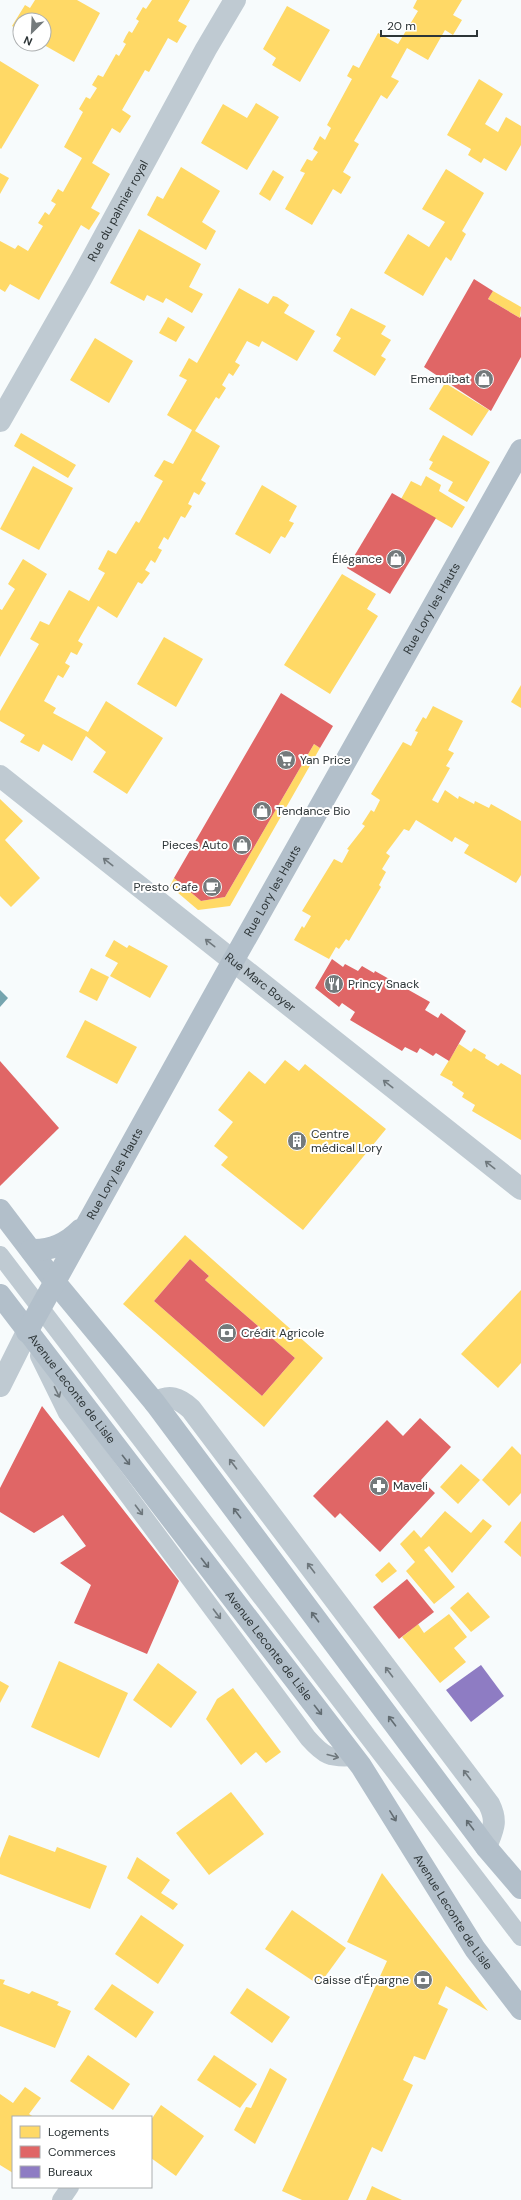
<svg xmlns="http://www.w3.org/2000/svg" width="521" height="2200" font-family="'DM Sans',sans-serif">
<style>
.homes{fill:#ffd966;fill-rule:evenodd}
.shops{fill:#e06666}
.offices{fill:#8e7cc3}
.public{fill:#76a5af}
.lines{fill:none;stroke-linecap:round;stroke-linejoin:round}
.lane{stroke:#bfcad2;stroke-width:18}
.street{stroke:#bfcad2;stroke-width:22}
.secondary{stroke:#b2bfca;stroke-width:22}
.oneway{stroke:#6f787d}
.oneway2{stroke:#626c72}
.labels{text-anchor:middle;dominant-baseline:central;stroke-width:4;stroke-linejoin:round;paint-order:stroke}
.street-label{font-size:12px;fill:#2d3537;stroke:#fff}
.poi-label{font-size:12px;fill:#2d3537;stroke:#fff;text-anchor:start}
</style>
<rect width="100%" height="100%" fill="#f7fbfc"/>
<g class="homes">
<polygon points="35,0 77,0 100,13 74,62 44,45 44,20 20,20 20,31 12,26 25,5 30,8"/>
<polygon points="152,0 190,0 178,21 187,26 177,43 168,38 149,72 145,70 122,110 131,116 120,133 112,128 92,163 110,174 91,208 100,213 89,230 81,225 39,300 10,284 5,292 0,289 0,241 15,249 18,245 28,251 43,226 38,223 45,212 49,215 56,204 51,201 58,189 63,192 82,158 64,147 83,112 79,109 86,97 90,99 97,88 92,85 98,75 103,77 116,54 119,56 126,44 123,42 126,36 129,31 132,33 139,21 136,19 143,7 146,9"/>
<polygon points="417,0 462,0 453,15 462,20 453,35 445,30 428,60 407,48 391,77 399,81 387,99 381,95 354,141 359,144 343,172 351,177 341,194 333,189 312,225 285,209 305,173 300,171 307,159 312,161 318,152 313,149 320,136 325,140 331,128 327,125 352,79 347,76 353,65 359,68 378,33 398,44 418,11 413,8"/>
<polygon points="287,6 330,30 300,82 272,65 276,58 263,49"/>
<polygon points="0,61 39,85 1,149 0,148"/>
<polygon points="479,79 503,94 485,124 498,132 506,117 521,126 521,145 506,171 484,158 481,163 468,155 471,149 447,135"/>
<polygon points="256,103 279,117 247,170 201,143 223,104 247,118"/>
<polygon points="181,167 220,191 202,222 216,231 206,250 147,215 157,196 163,199"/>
<polygon points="446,169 484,193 462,231 466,234 451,261 446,257 423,296 384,273 408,234 429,247 445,222 422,209"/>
<polygon points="273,170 284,177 270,201 259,194"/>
<polygon points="0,173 9,178 0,194"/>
<polygon points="139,229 201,264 189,287 203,294 192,313 166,298 163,303 147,295 144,301 110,283"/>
<polygon points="239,288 268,304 273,296 277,297 289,305 284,313 315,331 297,361 262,341 259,347 247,341 235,362 240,365 233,376 229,373 222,385 226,388 219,399 216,397 195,431 220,446 201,480 206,483 199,495 194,492 188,504 192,506 185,518 181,516 168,540 164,537 158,548 162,550 155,563 151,560 145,570 150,573 142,584 138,582 117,618 98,606 78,641 83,644 77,655 71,652 65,663 70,666 63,678 58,675 44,701 56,708 53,713 88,732 106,701 163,738 127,794 93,772 106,752 86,736 72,761 43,744 39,752 20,742 25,735 0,721 0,711 39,644 30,639 40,621 49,625 69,590 89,601 105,573 98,569 108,550 116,554 136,521 139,523 163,481 154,476 164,460 173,464 185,443 192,430 167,415 187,380 179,376 189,358 197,363"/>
<polygon points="493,291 521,307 520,318 488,299"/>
<polygon points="351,308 386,326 381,334 391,340 381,356 386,359 375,376 333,351 341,338 336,335"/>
<polygon points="168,317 185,327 176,342 159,333"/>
<polygon points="95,338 133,361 109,403 70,380"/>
<polygon points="445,383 489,410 472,436 429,409"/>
<polygon points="21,433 76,465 68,478 14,446"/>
<polygon points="443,435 490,462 467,502 448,491 453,482 429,469 433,462 429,460"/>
<polygon points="33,466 73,488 39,550 0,529"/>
<polygon points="426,476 441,485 439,491 465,507 452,528 401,499 411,481 421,486"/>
<polygon points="262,485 297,506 289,521 294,523 285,538 281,536 270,554 235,534"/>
<polygon points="23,559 47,574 0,657 0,609 2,610 15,589 8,584"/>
<polygon points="342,574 376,594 367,609 378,616 330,694 284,665"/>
<polygon points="164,637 203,659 176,707 137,684"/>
<polygon points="521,685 521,708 511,702"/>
<polygon points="433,706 463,721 448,750 454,753 446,766 450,768 432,800 438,803 445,790 458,799 459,796 474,804 475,801 489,808 491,804 521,821 521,875 516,883 464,853 469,845 455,837 452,842 416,820 409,831 404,829 386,853 390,856 382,869 386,872 379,885 381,887 349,941 346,939 339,949 336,947 329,959 294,940 302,926 304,928 311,916 302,911 334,859 342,863 349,850 347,849 365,826 362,824 371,810 374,812 380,800 371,794 403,742 411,746 418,732 415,731 423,717 426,719"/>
<polygon points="314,744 320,748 230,906 198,910 170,886 174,878 201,901 225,897"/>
<polygon points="0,799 23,821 5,840 40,878 11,907 0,896"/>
<polygon points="114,940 127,948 129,945 168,966 150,998 110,976 118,963 105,956"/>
<polygon points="91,968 109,977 97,1001 79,992"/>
<polygon points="85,1020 137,1047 117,1084 66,1057"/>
<polygon points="459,1044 471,1052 474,1048 486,1055 485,1058 498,1066 501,1063 521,1075 521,1140 472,1111 475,1105 462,1097 464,1093 452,1085 453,1082 440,1075"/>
<polygon points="285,1060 299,1071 305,1064 386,1129 303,1230 221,1165 228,1157 214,1146 233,1122 218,1110 249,1071 265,1084"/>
<path d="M 185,1235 L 323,1358 L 264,1427 L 123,1304 ZM 190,1259 L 209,1276 L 205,1280 L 295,1358 L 262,1396 L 154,1301 Z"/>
<polygon points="521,1290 521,1363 498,1388 461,1354"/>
<polygon points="512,1446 521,1455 521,1493 509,1506 482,1480"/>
<polygon points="461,1464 480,1480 458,1504 440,1487"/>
<polygon points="445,1511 471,1533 483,1519 492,1526 452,1573 429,1546 424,1550 455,1587 434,1604 406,1571 415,1562 400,1544 414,1530 421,1538"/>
<polygon points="521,1521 521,1557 504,1542"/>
<polygon points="389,1562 397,1571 382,1583 375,1575"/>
<polygon points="468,1592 490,1617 471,1632 450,1608"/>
<polygon points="449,1614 467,1637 454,1648 466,1662 440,1683 402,1637 418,1624 424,1633"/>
<polygon points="59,1661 128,1693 99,1758 31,1727"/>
<polygon points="158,1663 197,1692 171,1728 133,1700"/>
<polygon points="0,1681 9,1686 0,1703"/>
<polygon points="233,1688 281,1752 266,1763 256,1752 241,1765 206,1719 217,1699"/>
<polygon points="231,1792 264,1834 209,1875 176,1833"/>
<polygon points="9,1835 55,1852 57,1847 107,1866 90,1909 0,1874 0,1858"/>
<polygon points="137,1857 170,1880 161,1893 178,1904 173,1910 127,1878"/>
<polygon points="382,1873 488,2011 446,1986 438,2004 448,2009 425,2060 414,2056 403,2080 413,2085 382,2152 372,2147 348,2200 302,2200 282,2191 387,1961 347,1942"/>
<polygon points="292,1910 346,1948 319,1985 265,1949"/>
<polygon points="141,1915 184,1945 158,1984 115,1954"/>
<polygon points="0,1979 5,1980 3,1984 29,1994 32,1991 59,2002 57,2005 71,2011 55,2048 0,2026"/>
<polygon points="112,1984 154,2012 136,2038 94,2009"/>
<polygon points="247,1988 290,2017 272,2043 230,2013"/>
<polygon points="88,2055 130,2084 113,2110 70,2081"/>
<polygon points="214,2055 257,2084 240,2108 197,2080"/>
<polygon points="270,2068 287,2079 255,2144 234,2130 246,2107 251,2108"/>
<polygon points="25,2087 41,2098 29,2114 34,2117 13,2117 13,2173 0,2165 0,2094 13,2103"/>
<polygon points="161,2105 204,2136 176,2176 151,2158 151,2120"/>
<polygon points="372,2186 376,2188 402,2200 366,2200"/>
</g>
<g class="shops">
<polygon points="474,279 493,291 488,299 520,318 521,316 521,357 491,411 424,367"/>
<polygon points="392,493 436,518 390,594 347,568"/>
<polygon points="281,693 333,726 320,748 314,744 225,897 201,901 174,878"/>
<polygon points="332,959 343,967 345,964 358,971 362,966 374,973 375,971 430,1002 425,1010 438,1018 441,1013 466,1031 449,1061 436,1053 433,1056 420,1048 417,1053 405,1047 402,1051 350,1020 355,1012 342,1003 339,1007 315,988"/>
<polygon points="0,1061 59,1128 0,1186"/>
<polygon points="190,1259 209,1276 205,1280 295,1358 262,1396 154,1301"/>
<polygon points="42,1406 179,1581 147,1654 74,1623 91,1585 60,1563 86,1546 63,1515 34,1533 0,1512 0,1488"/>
<polygon points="420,1418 451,1447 421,1480 435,1493 380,1552 340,1513 335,1518 313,1496 387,1420 403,1436"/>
<polygon points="407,1579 434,1612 399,1639 373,1607"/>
</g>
<polygon class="offices" points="481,1665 504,1696 471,1722 446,1690"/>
<polygon class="public" points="0,990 8,998 0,1007"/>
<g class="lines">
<g class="lane">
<polyline points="0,1255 521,1937"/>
<path d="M 39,1356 L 67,1413 L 308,1738 C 324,1756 330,1759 354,1757"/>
<polyline points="61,2200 70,2187"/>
</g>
<g class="street">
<path id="s1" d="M 0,421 L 81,279 L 206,49 L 235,0"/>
<path id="s2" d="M 0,776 L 521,1189"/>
<polyline points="0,1386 27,1332"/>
<path d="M 155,1403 C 169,1394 179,1398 191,1409 L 489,1804 C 498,1822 493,1829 486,1847"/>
</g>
<g class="secondary">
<polyline points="0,1210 54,1281 155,1403 486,1847 521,1888"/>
<path d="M 31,1250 C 51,1251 66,1244 80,1230"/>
<path id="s3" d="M 0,1295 L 361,1766 L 475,1949 L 521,2009"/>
<path id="s4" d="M 27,1332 L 233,961 L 521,450"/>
</g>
</g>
<defs><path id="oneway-shaft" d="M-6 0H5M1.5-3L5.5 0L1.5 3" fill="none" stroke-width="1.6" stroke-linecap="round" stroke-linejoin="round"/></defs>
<g class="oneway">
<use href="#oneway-shaft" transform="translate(108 862) rotate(-142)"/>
<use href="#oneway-shaft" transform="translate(210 943) rotate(-142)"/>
<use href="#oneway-shaft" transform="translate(388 1084) rotate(-142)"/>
<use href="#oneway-shaft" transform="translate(490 1165) rotate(-142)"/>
<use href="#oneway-shaft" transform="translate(57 1392) rotate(64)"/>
<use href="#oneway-shaft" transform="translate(233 1464) rotate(-127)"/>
<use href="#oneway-shaft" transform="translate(139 1510) rotate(53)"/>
<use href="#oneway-shaft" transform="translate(311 1568) rotate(-127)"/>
<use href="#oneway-shaft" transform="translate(217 1614) rotate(53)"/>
<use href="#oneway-shaft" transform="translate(389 1672) rotate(-127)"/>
<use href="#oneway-shaft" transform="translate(333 1756) rotate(15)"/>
<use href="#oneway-shaft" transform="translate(467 1775) rotate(-127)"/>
</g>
<g class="oneway2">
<use href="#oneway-shaft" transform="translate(126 1460) rotate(52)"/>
<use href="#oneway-shaft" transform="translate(237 1513) rotate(-127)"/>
<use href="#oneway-shaft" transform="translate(205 1563) rotate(52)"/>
<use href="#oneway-shaft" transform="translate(315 1617) rotate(-127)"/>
<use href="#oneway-shaft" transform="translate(318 1710) rotate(52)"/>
<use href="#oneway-shaft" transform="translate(392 1721) rotate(-127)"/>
<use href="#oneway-shaft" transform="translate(393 1816) rotate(58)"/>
<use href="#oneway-shaft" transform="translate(470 1825) rotate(-127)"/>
</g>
<defs>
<g id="shop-disc" transform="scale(1)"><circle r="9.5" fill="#747a7c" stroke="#fff"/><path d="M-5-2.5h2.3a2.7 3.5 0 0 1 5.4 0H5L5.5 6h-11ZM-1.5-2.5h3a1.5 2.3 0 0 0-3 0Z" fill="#fff"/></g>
<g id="supermarket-disc" transform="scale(1)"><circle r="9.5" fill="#747a7c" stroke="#fff"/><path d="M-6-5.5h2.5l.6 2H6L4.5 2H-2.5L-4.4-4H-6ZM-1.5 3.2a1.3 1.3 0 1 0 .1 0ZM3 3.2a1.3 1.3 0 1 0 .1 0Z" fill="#fff"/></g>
<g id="cafe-disc" transform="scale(1)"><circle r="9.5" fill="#747a7c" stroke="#fff"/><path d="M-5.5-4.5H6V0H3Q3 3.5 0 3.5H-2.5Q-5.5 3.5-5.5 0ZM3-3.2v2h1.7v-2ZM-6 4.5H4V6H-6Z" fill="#fff"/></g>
<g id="restaurant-disc" transform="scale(1)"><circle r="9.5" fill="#747a7c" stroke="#fff"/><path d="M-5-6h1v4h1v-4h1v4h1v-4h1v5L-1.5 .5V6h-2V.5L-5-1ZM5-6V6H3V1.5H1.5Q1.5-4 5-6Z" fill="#fff"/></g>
<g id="building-disc" transform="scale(1)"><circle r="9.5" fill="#747a7c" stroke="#fff"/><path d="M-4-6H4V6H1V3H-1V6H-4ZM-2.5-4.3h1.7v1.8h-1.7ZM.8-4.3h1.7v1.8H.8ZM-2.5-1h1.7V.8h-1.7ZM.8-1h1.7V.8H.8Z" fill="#fff"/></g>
<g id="bank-disc" transform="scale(1)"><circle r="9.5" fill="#747a7c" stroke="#fff"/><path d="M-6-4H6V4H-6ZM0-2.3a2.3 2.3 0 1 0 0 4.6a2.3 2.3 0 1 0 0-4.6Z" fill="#fff"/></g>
<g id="pharmacy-disc" transform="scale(1)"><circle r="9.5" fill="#747a7c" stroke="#fff"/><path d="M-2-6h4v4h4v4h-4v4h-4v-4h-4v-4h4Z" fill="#fff"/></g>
</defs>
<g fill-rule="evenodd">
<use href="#shop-disc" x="484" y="379"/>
<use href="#shop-disc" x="396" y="559"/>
<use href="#supermarket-disc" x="286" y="760"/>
<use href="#shop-disc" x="262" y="811"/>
<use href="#shop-disc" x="242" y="845"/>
<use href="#cafe-disc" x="212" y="887"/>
<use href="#restaurant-disc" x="334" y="984"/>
<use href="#building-disc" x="297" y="1141"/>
<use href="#bank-disc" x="227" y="1333"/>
<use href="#pharmacy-disc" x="379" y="1486"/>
<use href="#bank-disc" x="423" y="1980"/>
</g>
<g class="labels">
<g class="street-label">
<text stroke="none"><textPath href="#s1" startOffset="241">Rue du palmier royal</textPath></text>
<text stroke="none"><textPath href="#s4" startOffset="829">Rue Lory les Hauts</textPath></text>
<text stroke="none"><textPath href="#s4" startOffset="505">Rue Lory les Hauts</textPath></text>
<text stroke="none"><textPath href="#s2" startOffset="332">Rue Marc Boyer</textPath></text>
<text stroke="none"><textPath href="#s4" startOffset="181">Rue Lory les Hauts</textPath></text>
<text stroke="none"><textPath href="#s3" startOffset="118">Avenue Leconte de Lisle</textPath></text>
<text stroke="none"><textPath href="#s3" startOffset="442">Avenue Leconte de Lisle</textPath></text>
<text stroke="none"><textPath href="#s3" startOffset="766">Avenue Leconte de Lisle</textPath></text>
</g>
<g class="poi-label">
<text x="470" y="379" text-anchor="end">Emenuibat</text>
<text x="382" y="559" text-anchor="end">Élégance</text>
<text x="300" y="760">Yan Price</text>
<text x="276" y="811">Tendance Bio</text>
<text x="228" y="845" text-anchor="end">Pieces Auto</text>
<text x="198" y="887" text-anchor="end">Presto Cafe</text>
<text x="348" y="984">Princy Snack</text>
<text x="311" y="1134">Centre<tspan x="311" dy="14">médical Lory</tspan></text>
<text x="241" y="1333">Crédit Agricole</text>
<text x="393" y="1486">Maveli</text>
<text x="409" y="1980" text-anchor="end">Caisse d'Épargne</text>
</g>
</g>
<rect x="12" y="2116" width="140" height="72" fill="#ffffff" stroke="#abaeaf"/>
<rect x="20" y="2126" width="20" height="12" fill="#ffd966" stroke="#abaeaf"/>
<text x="48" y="2136" font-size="12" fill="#2d3537">Logements</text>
<rect x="20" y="2146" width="20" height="12" fill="#e06666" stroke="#abaeaf"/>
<text x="48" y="2156" font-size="12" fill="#2d3537">Commerces</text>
<rect x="20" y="2166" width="20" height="12" fill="#8e7cc3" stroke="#abaeaf"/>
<text x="48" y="2176" font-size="12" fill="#2d3537">Bureaux</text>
<g transform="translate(32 32) rotate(204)"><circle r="19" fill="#ffffff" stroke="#abaeaf"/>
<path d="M0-3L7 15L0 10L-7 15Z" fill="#747a7c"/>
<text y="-6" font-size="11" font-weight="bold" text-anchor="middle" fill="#2d3537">N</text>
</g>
<path d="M381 30v6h96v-6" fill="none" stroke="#2d3537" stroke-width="2"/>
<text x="387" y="30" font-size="12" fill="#2d3537" stroke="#ffffff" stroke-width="3" paint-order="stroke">20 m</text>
</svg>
